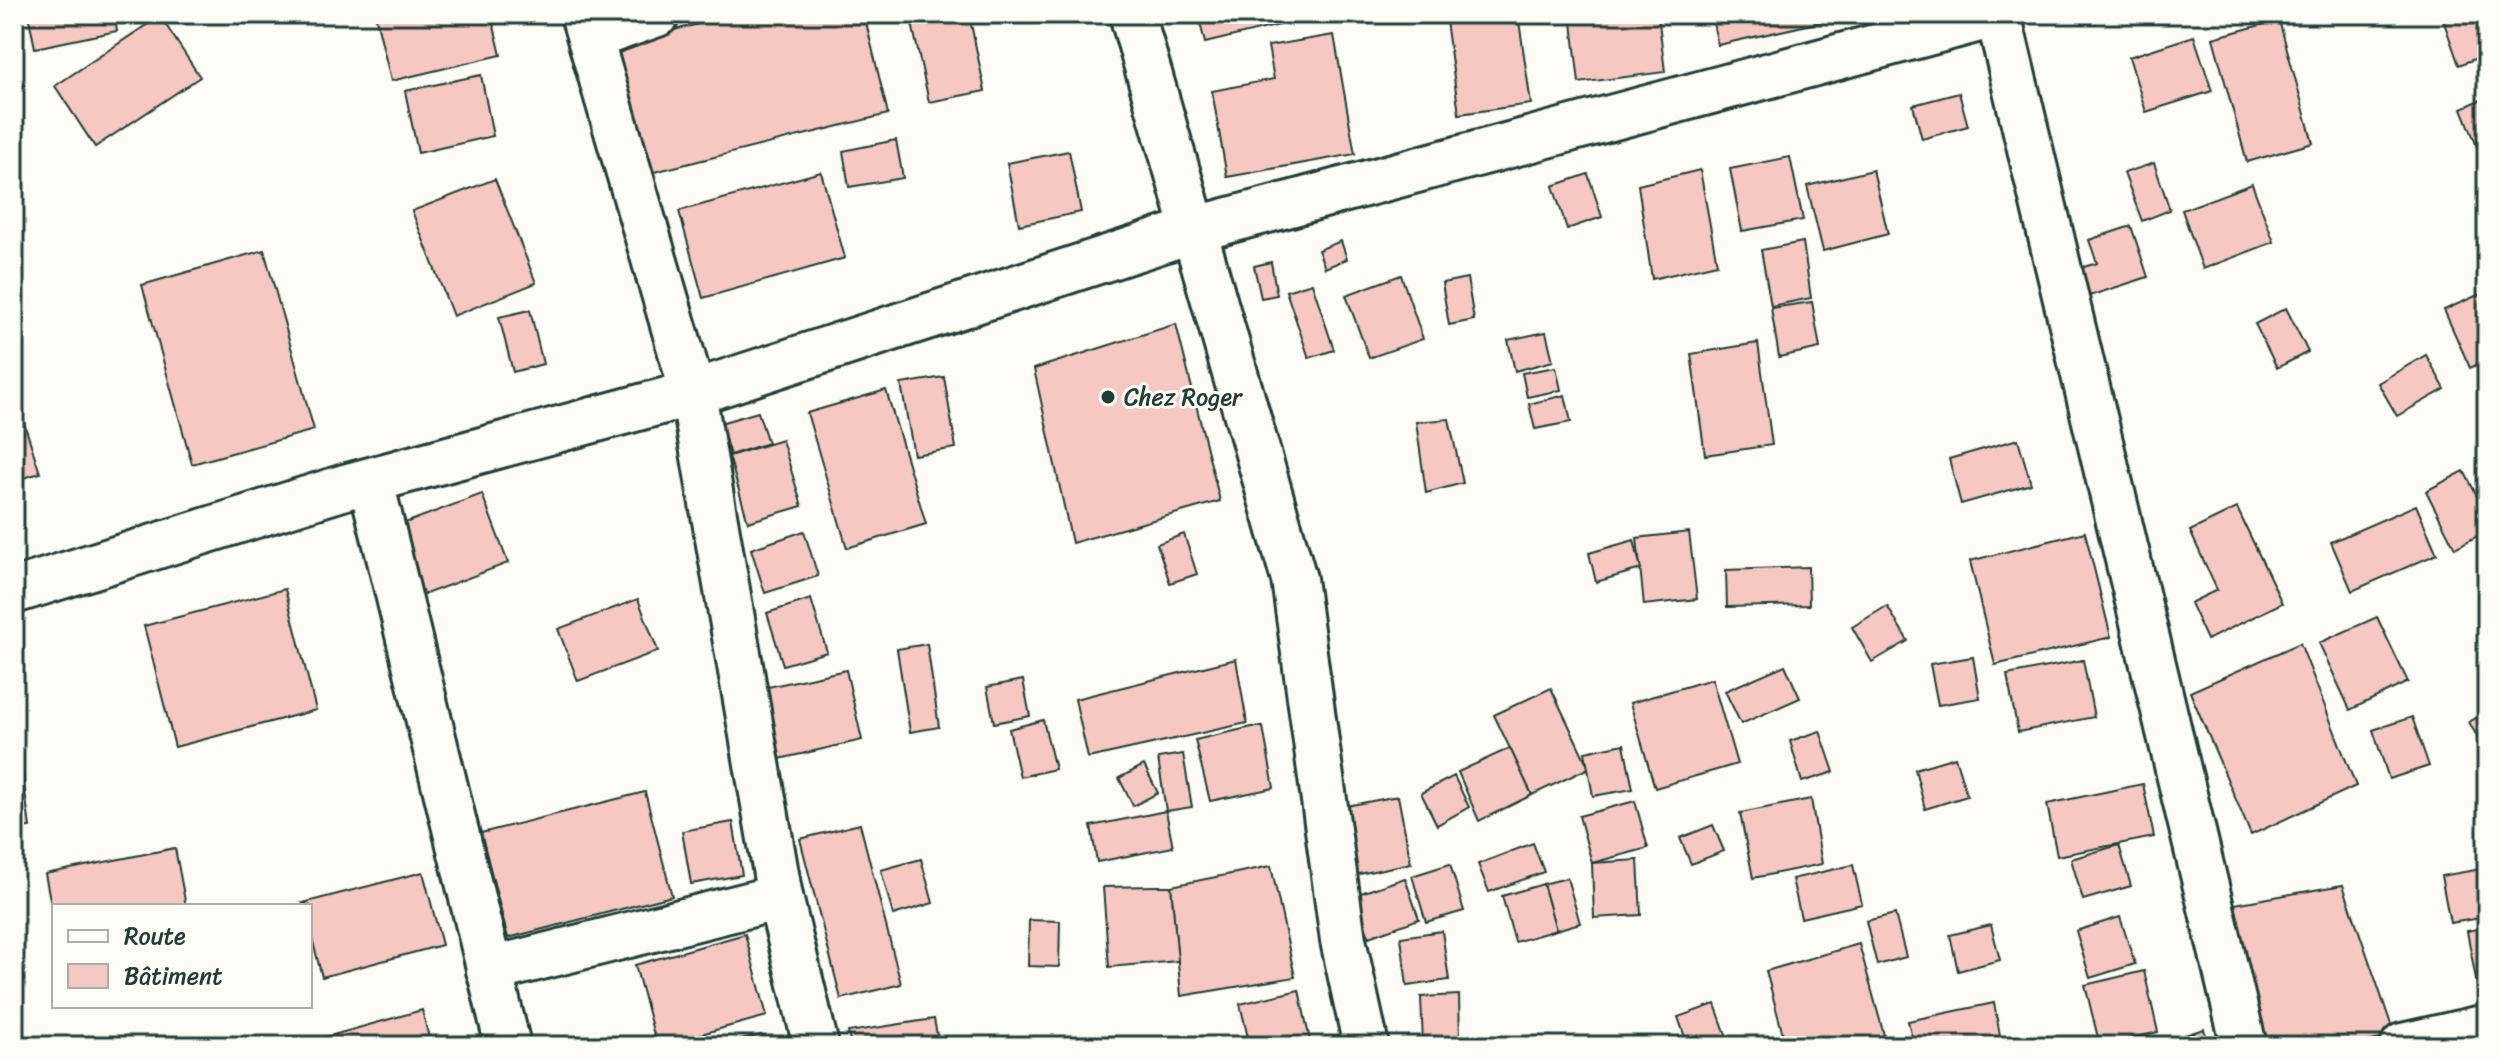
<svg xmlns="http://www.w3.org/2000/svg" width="2501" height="1060" font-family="Sriracha,sans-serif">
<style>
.building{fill:#f7c7c2;stroke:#1f3d34;stroke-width:2}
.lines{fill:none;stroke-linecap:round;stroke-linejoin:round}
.minor-casing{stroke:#1f3d34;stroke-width:50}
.minor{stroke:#fdfcf7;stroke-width:44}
.poi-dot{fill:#1f3d34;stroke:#fdfcf7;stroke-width:3}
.labels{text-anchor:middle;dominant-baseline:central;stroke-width:6;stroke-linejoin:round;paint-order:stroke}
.poi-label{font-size:24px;fill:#1f3d34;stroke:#fdfcf7;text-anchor:start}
</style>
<rect width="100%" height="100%" fill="#fdfcf7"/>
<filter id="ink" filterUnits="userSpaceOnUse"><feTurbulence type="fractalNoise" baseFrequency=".0125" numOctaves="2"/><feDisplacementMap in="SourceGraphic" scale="16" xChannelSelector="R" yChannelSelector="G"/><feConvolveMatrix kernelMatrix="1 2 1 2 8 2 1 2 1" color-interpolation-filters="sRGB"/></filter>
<g filter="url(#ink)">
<g class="building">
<polygon points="28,14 114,14 117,31 35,48"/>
<polygon points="375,14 491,14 501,55 391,81"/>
<polygon points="740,14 864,14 888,114 646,174 616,44"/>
<polygon points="910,14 969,14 985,91 929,102"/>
<polygon points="1198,14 1300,14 1301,20 1205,43"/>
<polygon points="1445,14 1518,14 1531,104 1459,114"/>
<polygon points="1571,14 1658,14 1665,72 1579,83"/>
<polygon points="1711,14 1820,14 1821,22 1718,45"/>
<polygon points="2441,14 2487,14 2487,54 2459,65"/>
<polygon points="160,16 200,77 95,147 55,86"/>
<polygon points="2279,20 2313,143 2247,162 2213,38"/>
<polygon points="1334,35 1355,154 1227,177 1212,91 1274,79 1268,46"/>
<polygon points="2194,36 2212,91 2146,112 2129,57"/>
<polygon points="481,75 493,136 418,153 405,91"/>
<polygon points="1959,93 1968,126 1922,139 1913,105"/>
<polygon points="2487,97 2487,146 2478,149 2462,108"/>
<polygon points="896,140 903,178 849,187 843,151"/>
<polygon points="1069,151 1081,212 1019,225 1007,163"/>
<polygon points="1790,157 1803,220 1742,231 1730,169"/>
<polygon points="2154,163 2170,210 2142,221 2124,173"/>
<polygon points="1700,170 1717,264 1652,279 1638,185"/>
<polygon points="1873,170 1888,234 1823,251 1807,186"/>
<polygon points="821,172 845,258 703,298 679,211"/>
<polygon points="1588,174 1602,217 1567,229 1553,186"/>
<polygon points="495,179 536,283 453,316 412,211"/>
<polygon points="2252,184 2274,242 2203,269 2182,210"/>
<polygon points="2131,226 2148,277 2086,297 2077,269 2097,263 2089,240"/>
<polygon points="1341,241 1347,259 1325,268 1318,250"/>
<polygon points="1803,242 1811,298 1771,306 1761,250"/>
<polygon points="264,250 314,430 192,464 142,285"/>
<polygon points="1271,262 1277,295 1261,298 1254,266"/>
<polygon points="1401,275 1423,339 1369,358 1346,295"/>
<polygon points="1467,278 1474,320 1449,325 1442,283"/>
<polygon points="1312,283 1334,350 1309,358 1286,291"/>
<polygon points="2487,291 2487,360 2470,368 2444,310"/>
<polygon points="1812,302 1820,348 1779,357 1771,308"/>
<polygon points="2286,308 2308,352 2277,368 2255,324"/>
<polygon points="530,310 543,364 513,372 499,317"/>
<polygon points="1176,324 1220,501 1072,543 1034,369"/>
<polygon points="1546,332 1553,361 1515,371 1508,340"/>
<polygon points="1758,343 1772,445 1705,455 1691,354"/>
<polygon points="2426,355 2445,389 2397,416 2378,383"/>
<polygon points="1556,367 1561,390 1527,397 1522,373"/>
<polygon points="944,377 956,448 914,455 901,384"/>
<polygon points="886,390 926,524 847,548 807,413"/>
<polygon points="14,391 40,473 14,481"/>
<polygon points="1565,395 1571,422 1535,429 1529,404"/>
<polygon points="758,412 768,443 730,455 720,423"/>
<polygon points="1449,419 1463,483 1426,493 1416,422"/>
<polygon points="2018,439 2031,484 1961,504 1949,459"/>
<polygon points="782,440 802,506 748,522 729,456"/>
<polygon points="2464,471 2487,515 2487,531 2455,548 2426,491"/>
<polygon points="482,494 508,563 415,598 389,529"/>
<polygon points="2416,505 2437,554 2352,591 2331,542"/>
<polygon points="2237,508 2282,603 2207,640 2190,603 2217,590 2190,531"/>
<polygon points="804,531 818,576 765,593 751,549"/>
<polygon points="1689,532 1697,599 1644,605 1637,538"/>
<polygon points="2085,532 2111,637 1995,665 1970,561"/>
<polygon points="1184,534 1197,574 1170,583 1157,544"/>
<polygon points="1634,540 1641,569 1596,582 1589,553"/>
<polygon points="1808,567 1809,605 1727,607 1726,570"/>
<polygon points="285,589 316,710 175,747 144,626"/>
<polygon points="638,599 658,651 578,681 558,629"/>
<polygon points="811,599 827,652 783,665 767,613"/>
<polygon points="1887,606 1908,641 1872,662 1852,627"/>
<polygon points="2377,617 2408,682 2350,710 2319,643"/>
<polygon points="2300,643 2356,786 2251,835 2190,692"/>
<polygon points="927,644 939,727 910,732 897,649"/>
<polygon points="1973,657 1980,698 1938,705 1930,664"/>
<polygon points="1236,659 1247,723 1088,758 1075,699"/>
<polygon points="2083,660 2094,717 2018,732 2007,675"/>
<polygon points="1785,665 1800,698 1741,724 1725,691"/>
<polygon points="846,670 862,740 775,760 759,689"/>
<polygon points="1712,679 1737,764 1655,788 1630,703"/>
<polygon points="1023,680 1030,716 994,723 987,687"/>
<polygon points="1551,688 1589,768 1532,795 1494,715"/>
<polygon points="2487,712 2487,755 2469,722"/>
<polygon points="14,713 30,827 14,829"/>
<polygon points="2412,717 2429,766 2389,779 2373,730"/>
<polygon points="1043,720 1055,769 1020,777 1009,729"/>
<polygon points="1252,727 1263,727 1274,788 1210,801 1195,740"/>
<polygon points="1820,731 1834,772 1802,782 1790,741"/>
<polygon points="1624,744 1633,789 1593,796 1585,752"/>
<polygon points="1510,748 1532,795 1479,821 1458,772"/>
<polygon points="1183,754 1192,807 1166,811 1158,758"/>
<polygon points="1955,757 1967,796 1925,809 1915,769"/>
<polygon points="1144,765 1158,793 1133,806 1119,778"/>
<polygon points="1454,776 1469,807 1437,825 1421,793"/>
<polygon points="2143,784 2154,837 2057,856 2047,804"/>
<polygon points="645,792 672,896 508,938 481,833"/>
<polygon points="1398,796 1411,863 1350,876 1336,808"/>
<polygon points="1811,799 1822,864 1753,878 1740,813"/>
<polygon points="1635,801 1648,848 1592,863 1579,816"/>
<polygon points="1166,811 1173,847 1097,862 1091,826"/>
<polygon points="733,822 742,875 691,884 682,831"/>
<polygon points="860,824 901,984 841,999 800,839"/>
<polygon points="1713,825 1724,851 1691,864 1680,838"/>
<polygon points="1533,843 1544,872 1489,892 1478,864"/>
<polygon points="2119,845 2131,886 2083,900 2071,859"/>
<polygon points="175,848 186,906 54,906 54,920 45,874"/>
<polygon points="921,859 933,903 893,915 881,870"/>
<polygon points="1638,860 1641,915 1594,918 1592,863"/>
<polygon points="1450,864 1464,911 1426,922 1412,876"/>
<polygon points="1853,865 1862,904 1801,918 1792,879"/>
<polygon points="1271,866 1295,977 1181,996 1171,886"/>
<polygon points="2487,868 2487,917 2450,923 2441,876"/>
<polygon points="423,872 442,945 322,977 310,930 310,906 303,903"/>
<polygon points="1405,878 1419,919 1369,937 1355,895"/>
<polygon points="1567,878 1580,923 1556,930 1543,884"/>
<polygon points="1543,884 1556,930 1515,942 1502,896"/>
<polygon points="2343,885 2395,1036 2346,1046 2265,1046 2229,905"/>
<polygon points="1157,886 1171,886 1178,961 1109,967 1103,887"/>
<polygon points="1895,914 1906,957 1877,965 1866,921"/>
<polygon points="2120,917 2135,964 2090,978 2076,931"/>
<polygon points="1029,920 1060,921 1059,967 1028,966"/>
<polygon points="1991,925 2000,960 1958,971 1950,935"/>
<polygon points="2487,927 2487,994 2479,996 2467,931"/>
<polygon points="1442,931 1449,980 1407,986 1401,937"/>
<polygon points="745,934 767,1016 657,1046 635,965"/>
<polygon points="1859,944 1887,1046 1786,1046 1766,971"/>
<polygon points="2144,971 2158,1032 2100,1046 2085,985"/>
<polygon points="1299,990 1311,1045 1250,1046 1240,1004"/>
<polygon points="1459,995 1460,1041 1423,1043 1421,997"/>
<polygon points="14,1003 17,1003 22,1046 14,1046"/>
<polygon points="1994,1003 2002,1046 1914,1046 1908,1021"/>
<polygon points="1715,1004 1730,1046 1688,1046 1678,1017"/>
<polygon points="422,1010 431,1046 294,1046"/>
<polygon points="934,1019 939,1046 851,1046 848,1032"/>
<polygon points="2204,1029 2209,1046 2154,1046 2153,1045"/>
<polygon points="761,1035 764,1046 715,1046"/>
</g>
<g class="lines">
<g class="minor-casing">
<g id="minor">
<polyline points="583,14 693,393 780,897 816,1046"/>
<polyline points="1132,14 1294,579 1343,940 1366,1046"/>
<polyline points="1998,14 2244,1046"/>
<polyline points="592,37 657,14"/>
<polyline points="371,482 508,1046"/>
<polyline points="14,591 345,487 693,393 1193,230 1998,14"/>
<polyline points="489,970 780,897"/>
<polyline points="2403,1046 2487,1027"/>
</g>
</g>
<use href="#minor" class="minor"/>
</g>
</g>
<circle class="poi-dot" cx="1108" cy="397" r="8"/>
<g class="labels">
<g class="poi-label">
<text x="1124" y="397">Chez Roger</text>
</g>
</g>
<rect width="2501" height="1060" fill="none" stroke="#fdfcf7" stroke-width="48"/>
<rect x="24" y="24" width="2453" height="1012" fill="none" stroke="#1f3d34" stroke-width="3" filter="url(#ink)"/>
<rect x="52" y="904" width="260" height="104" fill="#fdfcf7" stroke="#a4b0a9" stroke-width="2"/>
<rect x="68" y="930" width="40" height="12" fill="#fdfcf7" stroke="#a4b0a9" stroke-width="2"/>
<text x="124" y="944" font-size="24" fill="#1f3d34">Route</text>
<rect x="68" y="964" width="40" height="24" fill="#f7c7c2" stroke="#a4b0a9" stroke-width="2"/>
<text x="124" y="984" font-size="24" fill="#1f3d34">Bâtiment</text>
</svg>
